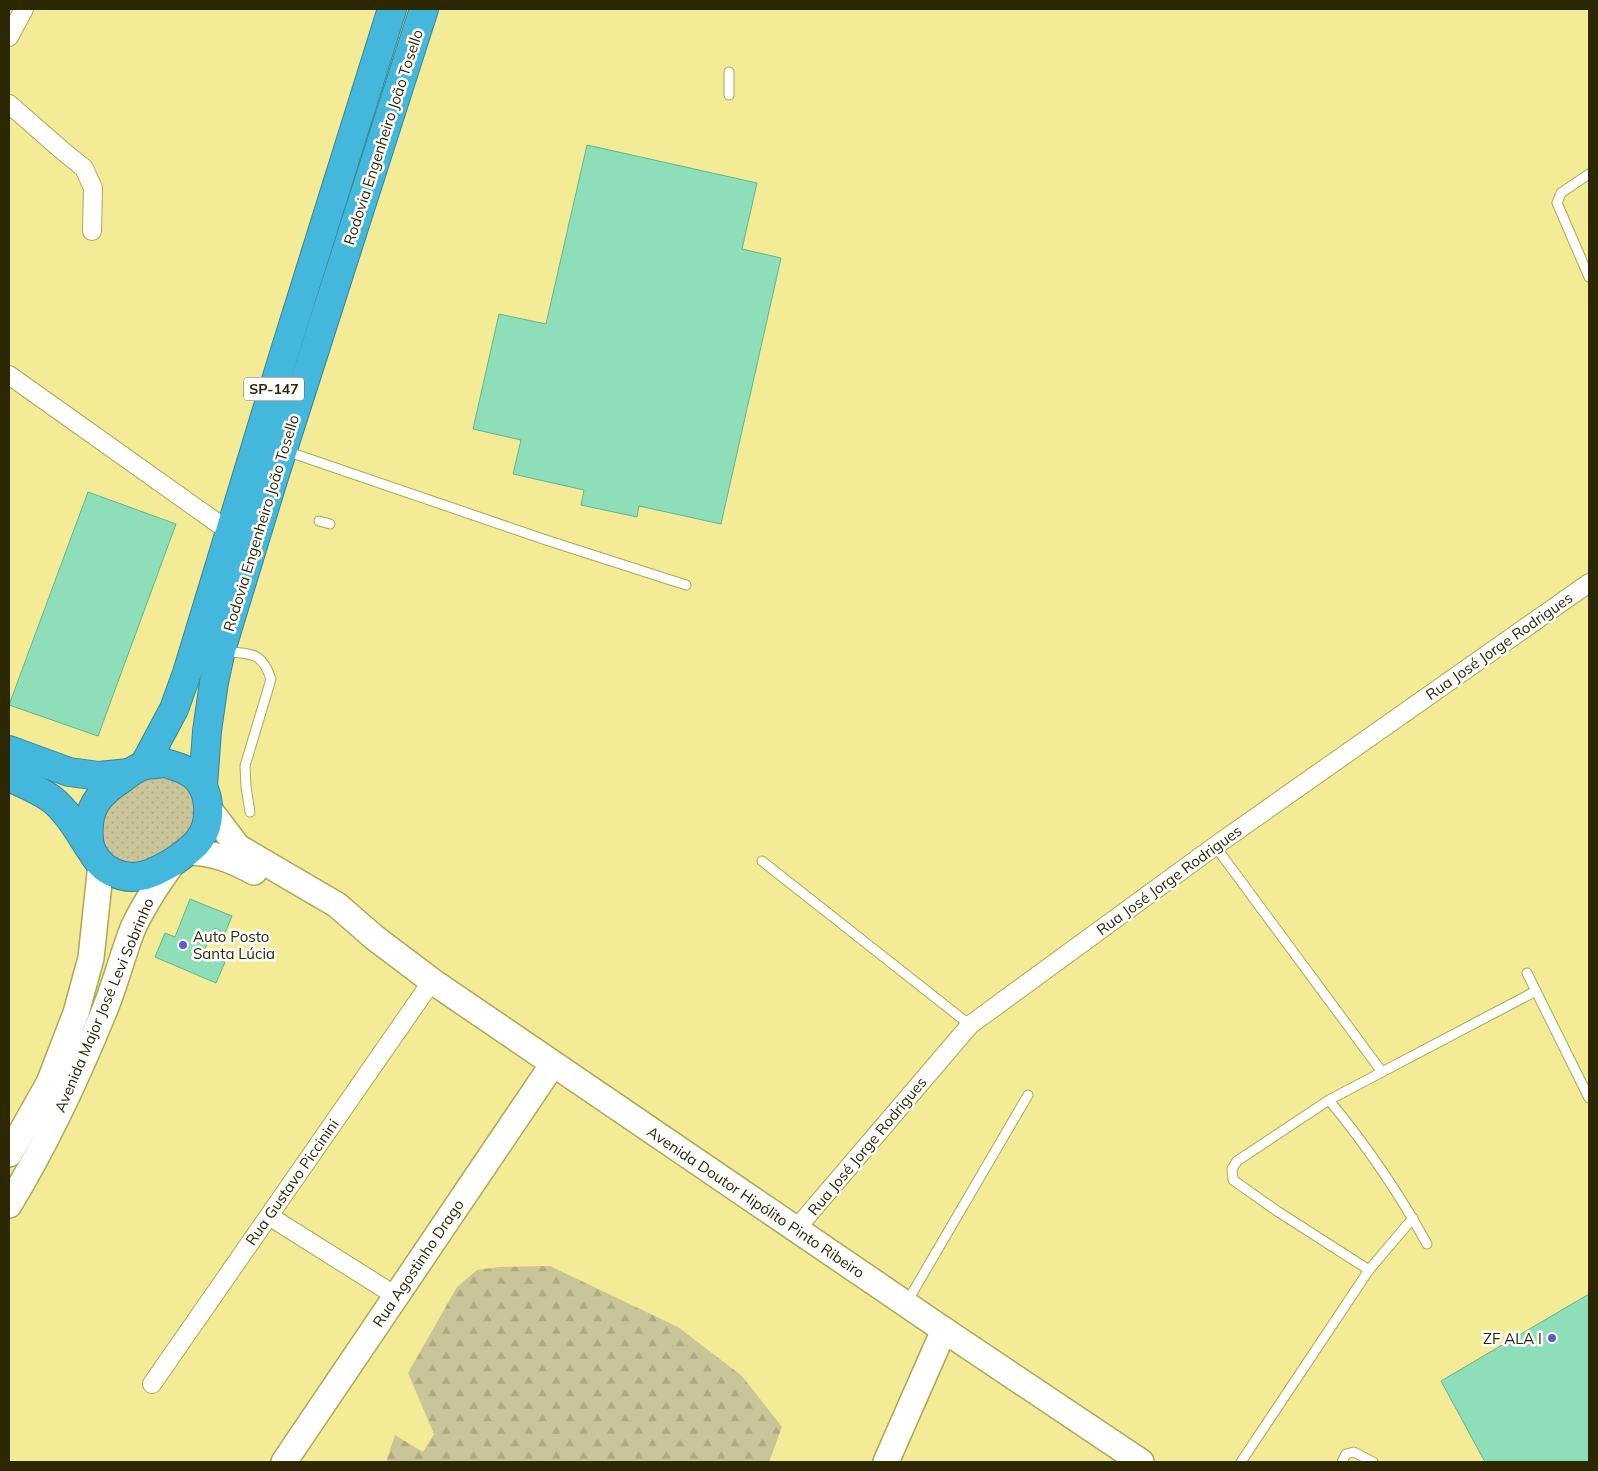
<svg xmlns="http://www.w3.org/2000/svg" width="1598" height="1471" font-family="Mulish,sans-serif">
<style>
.grass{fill:url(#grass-dots)}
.forest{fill:url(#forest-firs)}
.building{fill:#8edfb9;stroke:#5eb78f}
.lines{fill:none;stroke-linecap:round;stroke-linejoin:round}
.lane-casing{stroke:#b0a754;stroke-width:11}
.street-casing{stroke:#b0a754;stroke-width:20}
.secondary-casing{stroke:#b0a754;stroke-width:28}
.highway-casing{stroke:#3b8590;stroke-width:30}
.lane{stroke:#fff;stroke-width:9}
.street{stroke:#fff;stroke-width:18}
.secondary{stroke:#fff;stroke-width:25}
.highway{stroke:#43b7dc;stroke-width:28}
.poi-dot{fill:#6257d0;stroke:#fff;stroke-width:2}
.labels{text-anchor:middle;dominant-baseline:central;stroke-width:5;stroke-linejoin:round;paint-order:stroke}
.shield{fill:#fff;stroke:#6b684f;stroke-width:1}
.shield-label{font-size:14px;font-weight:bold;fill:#2c2804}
.street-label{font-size:15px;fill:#2c2804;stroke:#fff}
.poi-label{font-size:15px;fill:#2c2804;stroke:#fff;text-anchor:start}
</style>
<defs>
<pattern id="grass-dots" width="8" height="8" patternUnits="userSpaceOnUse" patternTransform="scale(1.25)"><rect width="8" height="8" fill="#c9c599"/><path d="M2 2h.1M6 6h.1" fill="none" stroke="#ada982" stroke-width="1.8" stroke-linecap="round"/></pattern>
<pattern id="forest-firs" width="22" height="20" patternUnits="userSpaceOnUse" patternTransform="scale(1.25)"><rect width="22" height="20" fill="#c9c599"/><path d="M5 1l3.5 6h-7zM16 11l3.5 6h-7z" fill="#ada982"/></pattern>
</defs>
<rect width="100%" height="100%" fill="#f4eb97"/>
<path class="grass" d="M 160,774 C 175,778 197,786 196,805 C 196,815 192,826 190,836 L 154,862 L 120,864 L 100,845 L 99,818 L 108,803 L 146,777 Z"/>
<polygon class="forest" points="550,1266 678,1327 742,1376 782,1427 769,1462 386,1462 395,1435 423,1452 434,1434 408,1373 457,1287 477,1270 499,1267"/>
<g class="building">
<polygon points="587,145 757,183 742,249 781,258 721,524 639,506 637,517 581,505 584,490 513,474 521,440 473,429 499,314 546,324"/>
<polygon points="88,492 176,524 98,736 9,705"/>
<polygon points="190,899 232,916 225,933 214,928 203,953 225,962 216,983 155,957 165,933 175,937"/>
<polygon points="1589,1294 1589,1462 1485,1462 1441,1381"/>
</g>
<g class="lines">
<g class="lane-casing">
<g id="lane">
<polyline points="729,95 729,72"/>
<polyline points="1589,174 1561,193 1557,203 1589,277"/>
<polyline points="286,451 546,540 686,585"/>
<polyline points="319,521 330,524"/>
<path d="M 224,651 C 251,655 261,650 271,679 L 245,766 L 246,787 L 250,812"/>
<polyline points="1215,846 1382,1072 1536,991"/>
<polyline points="762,861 970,1025"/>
<polyline points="1527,973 1589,1098"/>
<path d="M 1329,1100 C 1366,1145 1399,1193 1427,1244"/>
<polyline points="1369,1270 1277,1211 1233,1180 1232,1169 1237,1161 1329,1100 1382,1072"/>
<polyline points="907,1302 1028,1095"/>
<polyline points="1241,1462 1369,1270 1413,1218"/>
<polyline points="1342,1462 1346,1454 1354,1452 1373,1462"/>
</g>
</g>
<g class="street-casing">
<g id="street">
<polyline points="9,37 24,9"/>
<polyline points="9,104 64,152 84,168 93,188 92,231"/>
<polyline points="9,375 230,532"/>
<polyline points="269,1216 396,1296"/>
<polyline points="796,1229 970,1025 1215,846 1589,583"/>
<polyline points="152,1384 432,981"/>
</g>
</g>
<g class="secondary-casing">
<g id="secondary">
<polyline points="209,809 238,847 337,905 375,938 432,981 944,1330 1141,1462"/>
<path d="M 187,852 C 212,852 232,860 254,872"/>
<polyline points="9,1154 49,1083 76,1013 91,958 101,864"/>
<path d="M 9,1205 C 46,1144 76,1080 103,1014 C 115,986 122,956 133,928 C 144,904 159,882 175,860"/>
<polyline points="284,1462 553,1064"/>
<polyline points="886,1462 944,1330"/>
</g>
</g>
<g class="highway-casing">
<g id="highway">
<polyline points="9,750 69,772 99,776 129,773"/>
<path d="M 165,763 C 175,766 184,768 193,775 C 211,789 213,822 199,840 C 193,848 184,854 176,860 C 156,872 136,884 112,872 C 100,866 90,853 89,840 C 86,808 98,794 123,778 C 129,773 138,767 146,765 C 152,764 159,764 165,763 Z"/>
<polyline points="144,765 174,709 187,673 284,354 392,9"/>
<path d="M 9,777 C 24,784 42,791 54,801 C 69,814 79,832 90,849"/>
<polyline points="203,786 207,731 214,682 221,650 273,480 424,9"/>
</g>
</g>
<use href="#lane" class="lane"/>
<use href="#street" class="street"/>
<use href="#secondary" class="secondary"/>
<use href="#highway" class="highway"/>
</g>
<g class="poi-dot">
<circle cx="183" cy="945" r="5"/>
<circle cx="1552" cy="1338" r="5"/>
</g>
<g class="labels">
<rect class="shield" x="244" y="377.5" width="60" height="23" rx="4"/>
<g class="shield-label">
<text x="274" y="389">SP-147</text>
</g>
<g class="street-label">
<text transform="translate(383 137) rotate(-72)">Rodovia Engenheiro João Tosello</text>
<text transform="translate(261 523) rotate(-73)">Rodovia Engenheiro João Tosello</text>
<text transform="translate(1499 646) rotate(-35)">Rua José Jorge Rodrigues</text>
<text transform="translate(1169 880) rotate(-36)">Rua José Jorge Rodrigues</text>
<text transform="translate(104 1005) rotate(-67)">Avenida Major José Levi Sobrinho</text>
<text transform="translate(867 1146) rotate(-50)">Rua José Jorge Rodrigues</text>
<text transform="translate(292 1182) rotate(-55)">Rua Gustavo Piccinini</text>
<text transform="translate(756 1202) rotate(34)">Avenida Doutor Hipólito Pinto Ribeiro</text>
<text transform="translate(418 1263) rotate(-56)">Rua Agostinho Drago</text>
</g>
<g class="poi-label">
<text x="193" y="936">Auto Posto<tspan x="193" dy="17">Santa Lúcia</tspan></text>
<text x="1542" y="1338" text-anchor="end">ZF ALA I</text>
</g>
</g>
<rect width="1598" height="1471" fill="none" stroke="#2c2804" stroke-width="20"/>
</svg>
